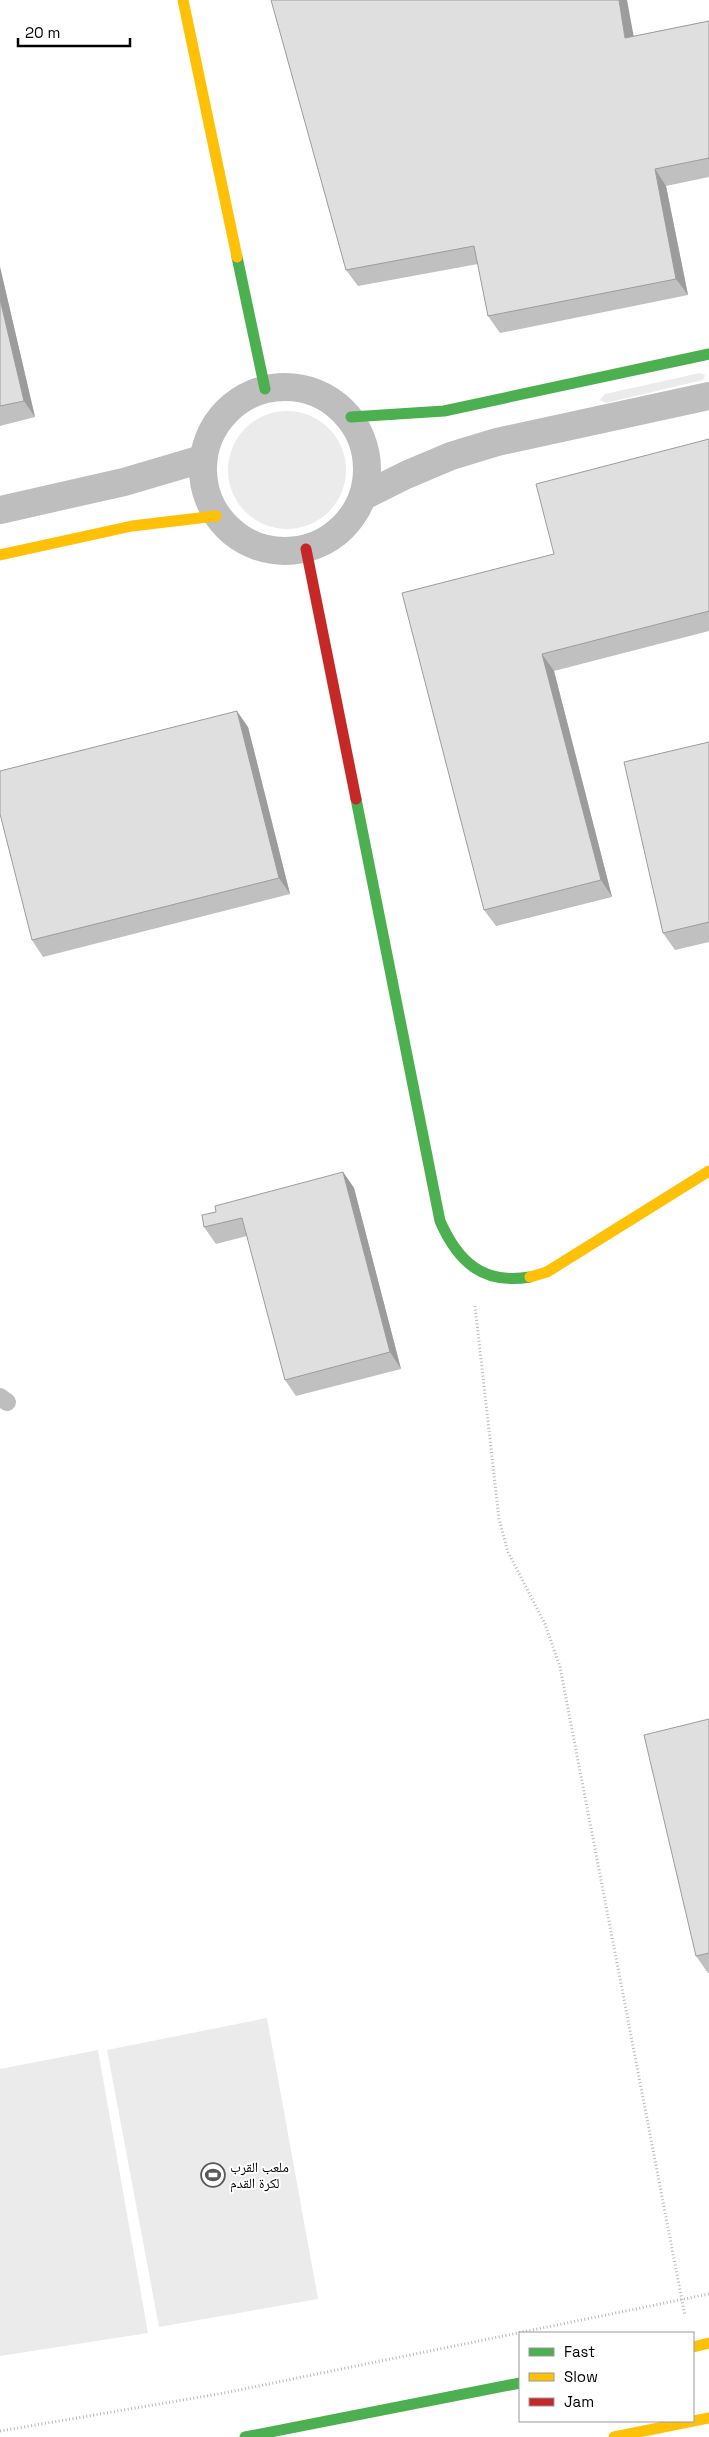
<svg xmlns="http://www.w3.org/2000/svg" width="709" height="2437" font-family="'Space Grotesk','Noto Naskh Arabic',sans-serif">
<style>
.green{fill:#ebebeb}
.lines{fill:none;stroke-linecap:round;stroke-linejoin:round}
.path{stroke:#b9b9b9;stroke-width:3;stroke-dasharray:1 2.5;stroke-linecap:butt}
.lane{stroke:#bebebe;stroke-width:18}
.street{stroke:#bebebe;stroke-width:28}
.fast{stroke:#4caf50;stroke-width:11}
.slow{stroke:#ffc107;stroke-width:11}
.jam{stroke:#c62828;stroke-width:11}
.wall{fill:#c0c0c0}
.shaded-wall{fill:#9c9c9c}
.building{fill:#dfdfdf;stroke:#9c9c9c}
.labels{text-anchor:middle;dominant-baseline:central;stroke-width:4;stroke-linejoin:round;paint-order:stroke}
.poi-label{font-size:14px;fill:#000;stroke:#fff;text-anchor:start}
</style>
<rect width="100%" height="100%" fill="#fff"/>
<g class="green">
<polygon points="700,373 705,375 703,380 606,403 600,400 605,394"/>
<circle cx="287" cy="470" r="59"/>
<polygon points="267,2018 318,2299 159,2327 107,2050"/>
<polygon points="98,2050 148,2333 0,2356 0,2069"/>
</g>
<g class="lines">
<g class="path">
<polyline points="475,1306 499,1519 508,1552 545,1624 560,1667 685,2316"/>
<polyline points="0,2431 224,2393 709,2294"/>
</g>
<polyline class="lane" points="0,1397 7,1402"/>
<g class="street">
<circle cx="285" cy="469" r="82"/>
<polyline points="364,496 406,475 451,456 497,442 709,396"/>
<polyline points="0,510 124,482 202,459"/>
</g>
<g class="fast">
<polyline points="237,257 265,389"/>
<polyline points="351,417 444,411 709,354"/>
<path d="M 356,799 L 440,1221 C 458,1262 483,1285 530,1277"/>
<polyline points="245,2437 520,2383"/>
</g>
<g class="slow">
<polyline points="183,0 237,257"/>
<polyline points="0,555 132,526 216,516"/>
<polyline points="530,1277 547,1272 709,1171"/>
<polyline points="693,2347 709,2343"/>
<polyline points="614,2437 709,2418"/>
</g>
<polyline class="jam" points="306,549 356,799"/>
</g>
<g class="wall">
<polygon points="709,21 709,177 666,186 688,295 500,333 488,316 478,264 358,286 346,270 634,36"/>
<polygon points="0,267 35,417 0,426"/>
<polygon points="709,439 709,631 554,671 612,897 496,926 484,910 554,554"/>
<polygon points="248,727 290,894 43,957 32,940"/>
<polygon points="709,742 709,942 675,950 663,933"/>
<polygon points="343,1172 354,1188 401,1369 296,1396 285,1380 247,1236 216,1244 204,1227 216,1212"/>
<polygon points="709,1719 709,1973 708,1973 696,1956"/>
</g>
<g class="shaded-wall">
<polygon points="619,0 627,0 637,54 625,38"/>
<polygon points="655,169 666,186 688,295 676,279"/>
<polygon points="0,267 35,417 24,401 0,299"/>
<polygon points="542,654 554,671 612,897 601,880"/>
<polygon points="237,711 248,727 290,894 279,878"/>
<polygon points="343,1172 354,1188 401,1369 390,1352"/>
</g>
<g class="building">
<polygon points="271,0 619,0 625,38 709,21 709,158 655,169 676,279 488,316 474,246 346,270"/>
<polygon points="0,299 24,401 0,406"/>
<polygon points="709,439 709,611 542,654 601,880 484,910 402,593 554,554 536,484"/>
<polygon points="237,711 279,878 32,940 0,814 0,771"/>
<polygon points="709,742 709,922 663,933 624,762"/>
<polygon points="343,1172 390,1352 285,1380 242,1218 204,1227 202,1215 216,1212 215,1206"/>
<polygon points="709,1719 709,1953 696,1956 644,1735"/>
</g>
<defs>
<g id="stadium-ring" transform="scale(1.25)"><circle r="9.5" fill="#fff" stroke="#595959" stroke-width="1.5"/><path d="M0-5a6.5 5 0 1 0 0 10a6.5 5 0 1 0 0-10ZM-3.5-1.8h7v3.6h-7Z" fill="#595959"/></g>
</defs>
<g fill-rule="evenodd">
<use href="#stadium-ring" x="213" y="2175"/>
</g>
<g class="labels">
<g class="poi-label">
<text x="230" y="2167">ملعب القرب<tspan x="230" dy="16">لكرة القدم</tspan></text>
</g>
</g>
<rect x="519" y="2332" width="175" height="90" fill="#ffffff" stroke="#999999"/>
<rect x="529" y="2348" width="25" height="8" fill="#4caf50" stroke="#999999"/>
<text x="564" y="2357" font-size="15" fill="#000000">Fast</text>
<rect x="529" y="2373" width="25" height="8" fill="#ffc107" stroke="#999999"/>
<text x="564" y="2382" font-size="15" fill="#000000">Slow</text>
<rect x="529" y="2398" width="25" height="8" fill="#c62828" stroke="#999999"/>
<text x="564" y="2407" font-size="15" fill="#000000">Jam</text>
<path d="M18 38v8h112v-8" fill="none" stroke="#000000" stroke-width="2.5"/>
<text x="25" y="38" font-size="15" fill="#000000" stroke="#ffffff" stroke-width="4" paint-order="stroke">20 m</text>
</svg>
